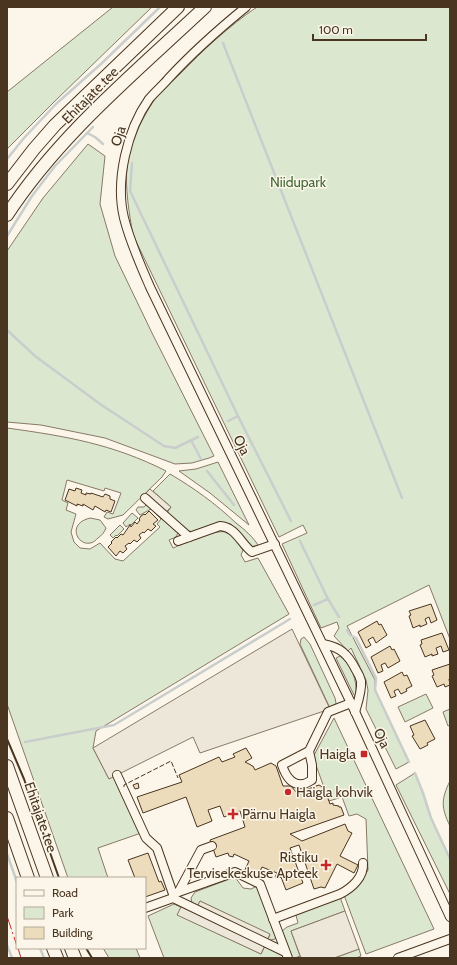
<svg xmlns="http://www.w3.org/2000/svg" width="457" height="965" font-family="Cabin,sans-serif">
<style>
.green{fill:#dce7d0;stroke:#887966}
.parking{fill:#ede7d9;stroke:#887966}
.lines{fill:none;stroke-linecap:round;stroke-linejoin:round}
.stream{stroke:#c9cecd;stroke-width:2.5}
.building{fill:#ecdcbc;stroke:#4a3520}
.minor-casing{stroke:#4a3520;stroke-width:10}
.highway-casing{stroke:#4a3520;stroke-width:14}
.minor{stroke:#fbf6e9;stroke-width:8}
.highway{stroke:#fbf6e9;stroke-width:12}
.fence{stroke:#4a3520;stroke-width:1;stroke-dasharray:5 2;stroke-linecap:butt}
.wall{stroke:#4a3520;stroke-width:2}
.power{stroke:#c62828;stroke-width:1;stroke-dasharray:14 3 2 3;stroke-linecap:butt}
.poi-dot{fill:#c62828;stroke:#fbf6e9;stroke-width:1.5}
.labels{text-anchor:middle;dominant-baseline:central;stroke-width:3;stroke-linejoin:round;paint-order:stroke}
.street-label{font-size:14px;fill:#4a3520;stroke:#fbf6e9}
.park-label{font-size:14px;fill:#436837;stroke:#fbf6e9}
.poi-label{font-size:14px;fill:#4a3520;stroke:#fbf6e9;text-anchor:end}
</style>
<rect width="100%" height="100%" fill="#fbf6e9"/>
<g class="green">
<polygon points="113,7 152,7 54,102 7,149 7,92"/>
<path d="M 257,7 L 450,7 L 450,639 L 429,585 L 347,626 L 375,680 L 375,690 L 378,696 L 409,762 L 396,769 L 366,709 L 368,690 L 366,680 L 351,648 L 348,651 L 334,636 L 339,628 L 337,622 L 321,628 L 282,544 L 307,533 L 303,525 L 279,537 L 133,235 C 129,213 125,188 127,166 C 129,142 144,115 157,96 C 163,88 172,82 179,75 C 203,50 229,26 257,7 Z"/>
<polygon points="88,144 105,156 100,204 115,256 152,333 214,456 209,458 192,463 175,464 105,438 41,425 7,422 7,251 43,198"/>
<path d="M 7,428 C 65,436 113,444 166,471 L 162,477 L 123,515 L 108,519 L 104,517 L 107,512 L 113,514 L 121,493 L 105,488 L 104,491 L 67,480 L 62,500 L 68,503 L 66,510 L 76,514 L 71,532 L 74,542 L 80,548 L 90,549 L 100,543 L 115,559 L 123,561 L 160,527 L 157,524 L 161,519 L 151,509 L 140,515 L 136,510 L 138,507 L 144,507 L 147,504 L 178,533 L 176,537 L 169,540 L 173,548 C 185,543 218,527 229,533 C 235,536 239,545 243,550 L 241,555 L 245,562 L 258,558 L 289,614 L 96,731 L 93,748 L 109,779 L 114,776 L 141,833 L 98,848 L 108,878 L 68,878 L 7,704 Z"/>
<polygon points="218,462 249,525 210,493 179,471 196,469"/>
<path d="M 170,474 C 194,488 216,504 236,523 C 244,529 253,537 258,545 L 251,547 L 231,524 L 225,523 L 193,532 L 189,531 L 167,513 L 171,507 L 153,491 Z"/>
<polygon points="132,513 138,518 131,525 130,524 126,527 123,523"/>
<path d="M 90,518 L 100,520 L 106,528 C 104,533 102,535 98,538 C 96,540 93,543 90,543 C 78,546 66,524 90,518 Z"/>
<polygon points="120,525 124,529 117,536 116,535 113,538 110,535"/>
<polygon points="304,637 310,644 335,698 336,703 334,707 330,707 329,706 300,644 301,639"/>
<path d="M 340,656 C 352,665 357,680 356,695 L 354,695 L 336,658 Z"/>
<polygon points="426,694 433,708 405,722 398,707"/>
<polygon points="450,709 450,725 448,726 443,712"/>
<polygon points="334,718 434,929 366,954 344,895 361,881 368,870 366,819 357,814 349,816 342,797 329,801 313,757"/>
<polygon points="415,773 423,793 431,818 450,859 450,894 396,785"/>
<path d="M 450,781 L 450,826 C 441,808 441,799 450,781 Z"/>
<polygon points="235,877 243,888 251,889 257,886 276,936 275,939 267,941 270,935 200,901 197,907 192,903 191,898 195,892"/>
<polygon points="340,897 345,911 291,931 300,956 295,958 292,958 283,934 282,931 287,927 298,923 296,915 297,913"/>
<polygon points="174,904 181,907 178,915 261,954 265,946 282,954 283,958 164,958 148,916"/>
<polygon points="103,948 136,948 140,958 109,958"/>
<polygon points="359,949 361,956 356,958 334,958"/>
</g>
<g class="parking">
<polygon points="150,489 171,507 164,514 143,496"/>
<polygon points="292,629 330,709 200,753 193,737 109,779 93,748"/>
<polygon points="184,901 197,907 200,901 270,934 261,954 177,915"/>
<polygon points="345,911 359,949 334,958 301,958 291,931"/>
</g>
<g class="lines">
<g class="stream">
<polyline points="223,43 402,498"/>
<polyline points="87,133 95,137 103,144"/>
<polyline points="7,159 24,138 56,104 102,63 160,7"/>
<polyline points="132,163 130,191 238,416 291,521"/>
<polyline points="7,236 32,196 55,166 93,127"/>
<polyline points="7,330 35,356 100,404 164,446 175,448 198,437"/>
<polyline points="228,421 238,416"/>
<polyline points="191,440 201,459"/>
<polyline points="207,471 234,505"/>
<polyline points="300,541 328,599 339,617"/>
<polyline points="314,605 328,599"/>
<polyline points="347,630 350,635 356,638 376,678 375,690 409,762"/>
<polyline points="25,742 114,725 290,619"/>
<polyline points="415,773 423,793 431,818 450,859"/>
<polyline points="7,854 17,882"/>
<polyline points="7,945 12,958"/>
<polyline points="40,948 44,958"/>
</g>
</g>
<g class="building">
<polygon points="76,488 82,490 81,493 86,495 86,493 91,494 91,493 103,497 105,494 110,496 110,499 115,501 111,512 106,510 105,512 95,506 93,510 83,504 83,506 77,504 77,506 65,500 69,489 75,491"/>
<polygon points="149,511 158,520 153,524 156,526 151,531 148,529 144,533 143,532 139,535 141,538 137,542 134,540 130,544 129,543 125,546 127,549 123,553 120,551 116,556 108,547 112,543 111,542 116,537 117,538 121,534 123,535 130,525 131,527 135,522 137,524 140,520 139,519 141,516 144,514 145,515"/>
<polygon points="431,604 437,620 431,623 429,617 425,619 427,624 420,627 420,625 413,628 409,616 411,615 409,611"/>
<polygon points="377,621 379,625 381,624 387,635 376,643 373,637 368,640 371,645 366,648 358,632"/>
<polygon points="442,633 449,650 443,652 441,646 436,648 438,654 432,656 432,654 425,657 420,645 422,644 421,640"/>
<polygon points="390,646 392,650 394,649 400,661 388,668 385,663 381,665 383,671 378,673 371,657"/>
<polygon points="450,664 450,679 449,679 450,685 445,687 444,684 437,687 432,676 434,675 432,670"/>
<polygon points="402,672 404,676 407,675 412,686 406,689 407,691 401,694 398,689 394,691 396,696 391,698 384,682"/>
<polygon points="425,720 435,739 427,743 428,745 420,749 412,736 414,735 410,726"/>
<polygon points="246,748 252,758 245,762 251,765 252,766 253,766 255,770 271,763 276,766 283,786 291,786 297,793 319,785 324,788 330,804 333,803 333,805 339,806 339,807 341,807 344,815 290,834 302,841 345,824 348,831 352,833 340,856 358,865 354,873 337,864 325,888 321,887 314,889 299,845 290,848 303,883 286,890 281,877 278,878 275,877 277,873 262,867 256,880 243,874 249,861 234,854 233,857 229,856 228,853 216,857 210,840 245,827 240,811 224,817 220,806 208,810 212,821 197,827 186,797 143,813 137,797 182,782 179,775 219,757 222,762 235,757 233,754"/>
<polygon points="138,783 139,788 135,789 133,785"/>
<polygon points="148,853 159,882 161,881 165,890 145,897 145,878 135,878 128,860"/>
</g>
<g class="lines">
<g class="minor-casing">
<g id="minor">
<path d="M 246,7 C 219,29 192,53 168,79 C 162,86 155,92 149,99 C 127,130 115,181 124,218 C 130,242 140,264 150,287 L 351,703 L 450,917"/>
<polyline points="145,498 189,537"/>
<path d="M 178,541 L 220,526 C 236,527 241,544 252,552 L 275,544"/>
<path d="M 323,644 C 340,647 348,654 356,670 C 358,673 360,677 361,681 C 362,691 358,702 355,712"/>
<path d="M 309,751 L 312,765 L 312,780 C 310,781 306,784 303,784 C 291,786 285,774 282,765 L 309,751 L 328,712 L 351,703"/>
<polyline points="117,775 146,838 157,848 173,894"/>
<polyline points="179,891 201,850 212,846"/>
<polyline points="173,898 173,894 235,872 260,884 288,958"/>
<polyline points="145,908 173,898 285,952"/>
<path d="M 273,919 L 340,894 C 352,888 364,877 363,863"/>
<polyline points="398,958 450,939"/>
</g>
</g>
<g class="highway-casing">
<g id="highway">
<polyline points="7,184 34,149 55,125 178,7"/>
<path d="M 7,215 C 59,135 136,72 205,7"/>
<polyline points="7,766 47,878"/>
<polyline points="7,818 28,878"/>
<polyline points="53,948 57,958"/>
<polyline points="71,948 75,958"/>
</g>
</g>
<use href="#minor" class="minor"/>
<use href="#highway" class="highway"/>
<polyline class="fence" points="124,787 124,785 171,761 178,778"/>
<g class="wall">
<polyline points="7,739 24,779 59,878"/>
<polyline points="86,948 92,958"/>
</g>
<g class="power">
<polyline points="7,916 17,946"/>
<polyline points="18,948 21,958"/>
</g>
</g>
<g class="poi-dot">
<rect x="360" y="750" width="8" height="8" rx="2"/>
<circle cx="288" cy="792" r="4"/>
<path d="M231 808h4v4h4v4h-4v4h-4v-4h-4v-4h4z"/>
<path d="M324 859h4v4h4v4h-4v4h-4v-4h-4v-4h4z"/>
</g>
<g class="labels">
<g class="street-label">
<text transform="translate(90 95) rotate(-45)">Ehitajate tee</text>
<text transform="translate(118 136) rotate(-71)">Oja</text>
<text transform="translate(242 445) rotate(64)">Oja</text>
<text transform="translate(382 738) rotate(65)">Oja</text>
<text transform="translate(41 817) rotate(71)">Ehitajate tee</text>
</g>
<g class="park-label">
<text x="298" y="182">Niidupark</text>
</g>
<g class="poi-label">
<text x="356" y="754">Haigla</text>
<text x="296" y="792" text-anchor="start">Haigla kohvik</text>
<text x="242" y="814" text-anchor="start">Pärnu Haigla</text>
<text x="318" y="857">Ristiku<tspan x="318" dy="16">Tervisekeskuse Apteek</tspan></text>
</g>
</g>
<rect width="457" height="965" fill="none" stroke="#4a3520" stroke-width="16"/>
<rect x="16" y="877" width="130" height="72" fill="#fbf6e9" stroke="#b4a999"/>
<rect x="24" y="890" width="20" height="6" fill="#fbf6e9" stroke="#b4a999"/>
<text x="52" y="897" font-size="12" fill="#4a3520">Road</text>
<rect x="24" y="907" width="20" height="12" fill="#dce7d0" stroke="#b4a999"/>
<text x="52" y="917" font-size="12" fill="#4a3520">Park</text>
<rect x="24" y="927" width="20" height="12" fill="#ecdcbc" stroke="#b4a999"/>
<text x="52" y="937" font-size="12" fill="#4a3520">Building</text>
<path d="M313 34v6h113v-6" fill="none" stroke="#4a3520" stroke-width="2"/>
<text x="319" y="34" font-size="12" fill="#4a3520" stroke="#fbf6e9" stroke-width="3" paint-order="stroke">100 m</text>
</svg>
